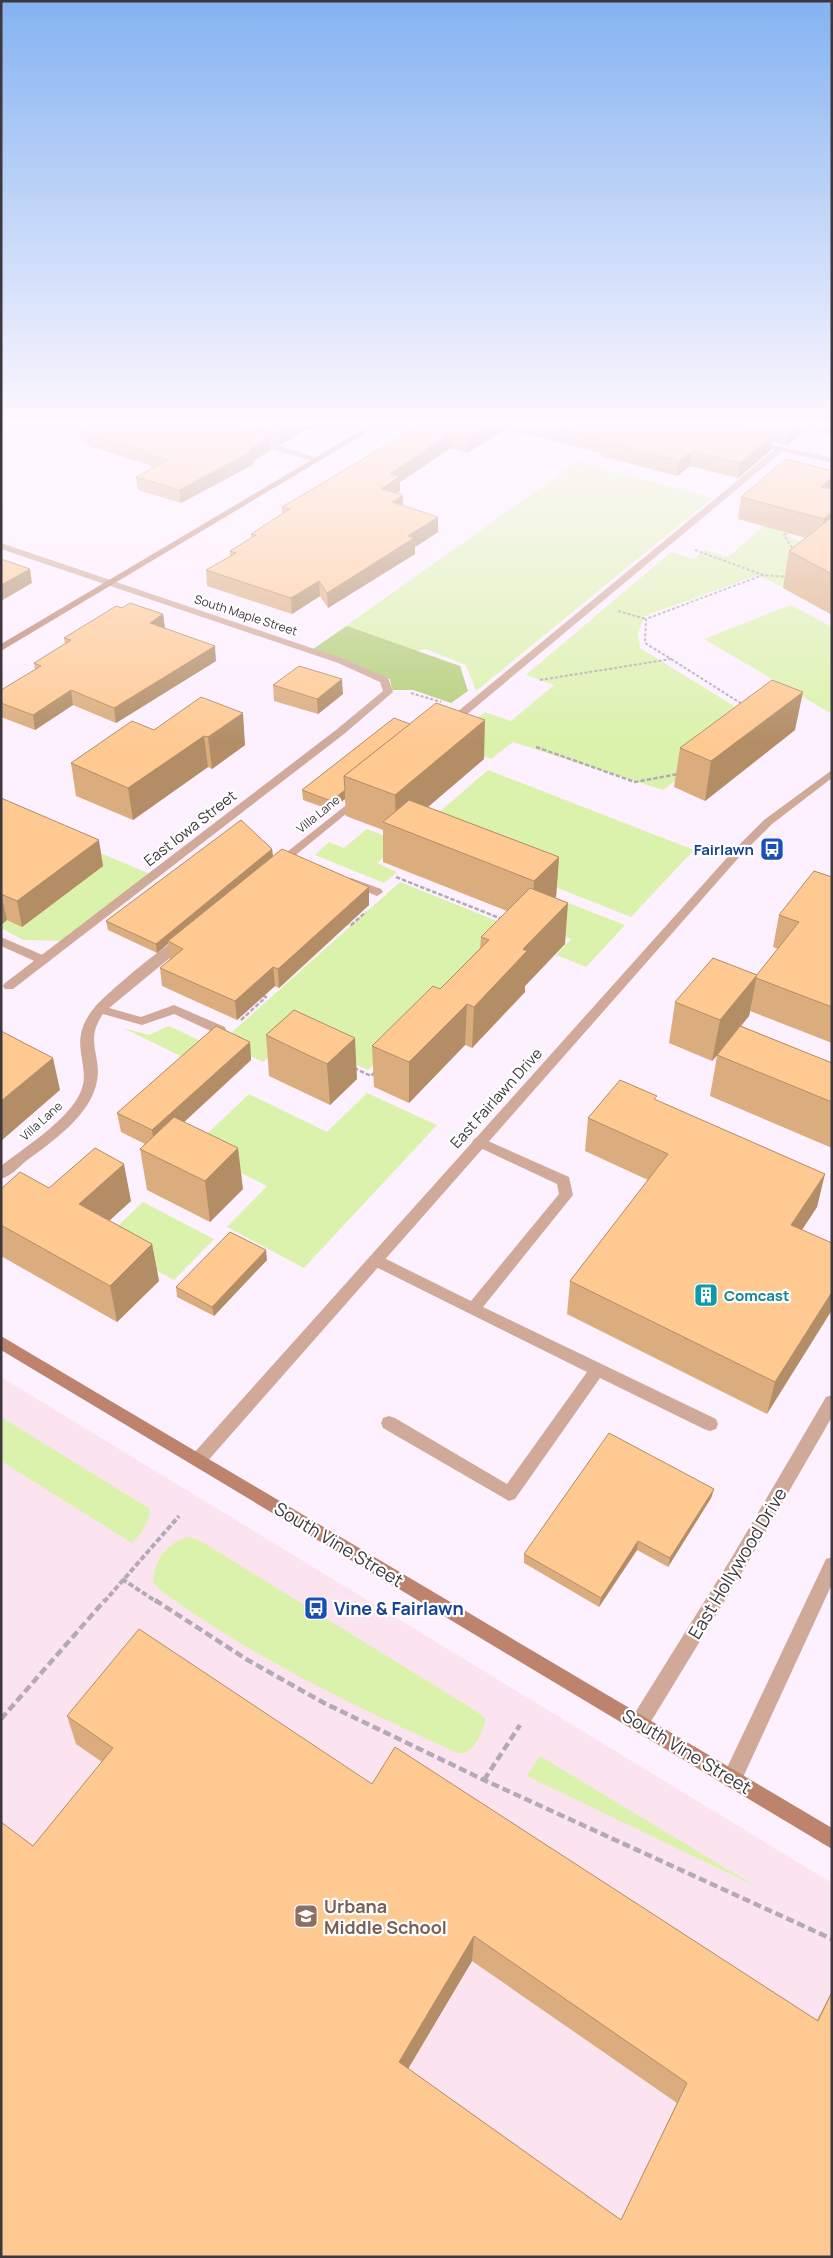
<svg xmlns="http://www.w3.org/2000/svg" width="833" height="2258" font-family="Manrope,sans-serif">
<style>
.education{fill:#fbe4f0}
.green{fill:#dbf2ac}
.forest{fill:#b3cf77}
.lines{fill:none;stroke-linecap:round;stroke-linejoin:round}
.path-far3{stroke:#b4a9b5;stroke-width:2;stroke-dasharray:3 2;stroke-linecap:butt}
.path-far2{stroke:#b4a9b5;stroke-width:2.5;stroke-dasharray:4.5 2;stroke-linecap:butt}
.path-far1{stroke:#b4a9b5;stroke-width:4;stroke-dasharray:5.5 2.5;stroke-linecap:butt}
.path{stroke:#b4a9b5;stroke-width:4.5;stroke-dasharray:8 4;stroke-linecap:butt}
.service{fill:#d1a999;fill-rule:evenodd}
.minor{fill:#d1a999;fill-rule:evenodd}
.secondary{fill:#bd836c;fill-rule:evenodd}
.wall{fill:#dbad7e;fill-rule:evenodd}
.shaded-wall{fill:#b28d66}
.building{fill:#ffc992;stroke:#b28d66;fill-rule:evenodd}
.labels{text-anchor:middle;dominant-baseline:central;stroke-width:4.5;stroke-linejoin:round;paint-order:stroke}
.far-street-label{font-size:12px;fill:#3d373e;stroke:#fff}
.street-label{font-size:15px;fill:#3d373e;stroke:#fff}
.transit-label{font-size:15px;font-weight:bold;fill:#164399;stroke:#fff;text-anchor:end}
.culture-label{font-size:15px;font-weight:bold;fill:#0d838f;stroke:#fff;text-anchor:start}
.near-street-label{font-size:18px;fill:#3d373e;stroke:#fff}
.near-transit-label{font-size:18px;font-weight:bold;fill:#164399;stroke:#fff;text-anchor:start}
.near-education-label{font-size:18px;font-weight:bold;fill:#785e54;stroke:#fff;text-anchor:start}
</style>
<rect width="100%" height="100%" fill="#fdf0ff"/>
<polygon class="education" points="1,1377 832,1883 832,2257 1,2257"/>
<g class="green">
<polygon points="577,462 712,498 476,691 466,665 425,649 381,659 326,640"/>
<polygon points="789,505 812,511 789,537 822,549 792,592 758,575 645,616 638,633 640,648 755,719 663,790 513,742 491,759 447,743 485,712 511,721 554,685 526,675 671,552 694,559 704,550 728,557"/>
<polygon points="791,605 832,627 832,714 704,639"/>
<polygon points="488,770 694,850 631,917 416,832"/>
<polygon points="1,812 153,875 69,941 23,940 1,928"/>
<polygon points="367,829 401,842 377,863 397,872 384,883 315,855 329,842 344,848"/>
<polygon points="400,882 512,927 368,1070 293,1035 263,1062 221,1042"/>
<polygon points="558,899 625,925 586,967 556,955 571,939 533,924"/>
<polygon points="169,1026 209,1045 191,1061 123,1028 149,1035"/>
<polygon points="367,1093 437,1125 304,1268 227,1227 267,1186 192,1148 249,1094 327,1132"/>
<polygon points="143,1202 214,1239 174,1280 102,1241"/>
<path d="M 1,1417 L 150,1509 C 149,1524 142,1532 132,1543 L 1,1461 Z"/>
<path d="M 188,1537 L 199,1540 L 476,1711 L 485,1718 C 486,1727 475,1748 466,1752 C 463,1754 460,1753 458,1753 C 355,1707 251,1657 160,1590 L 153,1582 C 154,1560 167,1543 188,1537 Z"/>
<polygon points="540,1756 755,1886 527,1776"/>
</g>
<polygon class="forest" points="347,626 460,666 468,691 451,703 413,690 392,690 390,679 313,649"/>
<g class="lines">
<g class="path-far3">
<polyline points="790,530 784,535 794,551"/>
<polyline points="695,550 763,575 789,577"/>
<polyline points="618,611 646,619"/>
<polyline points="671,659 742,704"/>
<polyline points="540,680 671,659 645,643 646,619 763,575"/>
<polyline points="411,693 441,702"/>
</g>
<g class="path-far2">
<polyline points="536,747 635,782 678,774"/>
<polyline points="396,877 502,919"/>
<polyline points="345,922 351,925 366,912"/>
<polyline points="241,1020 266,997 261,995"/>
<polyline points="354,1068 371,1076 375,1072"/>
</g>
<g class="path-far1">
<polyline points="122,1579 157,1602"/>
<polyline points="104,1602 179,1516"/>
</g>
<g class="path">
<polyline points="155,1600 246,1659 324,1703 484,1780 832,1939"/>
<polyline points="1,1719 105,1600"/>
<polyline points="484,1780 520,1725"/>
</g>
<g class="service">
<polygon points="778,447 785,449 453,726 445,726 445,722"/>
<polygon points="359,795 364,798 363,800 281,867 273,867 273,863"/>
<polygon points="351,878 381,889 383,892 377,896 347,884 347,880"/>
<path d="M 184,936 L 190,940 L 188,943 L 109,1008 L 141,1017 L 174,1005 L 225,1027 L 226,1030 L 225,1033 L 215,1033 L 174,1014 L 142,1025 L 103,1014 C 84,1041 102,1056 97,1081 C 91,1115 52,1142 26,1161 C 19,1167 11,1176 1,1179 L 1,1166 C 25,1147 70,1119 81,1091 C 89,1072 77,1053 81,1034 C 83,1024 88,1015 95,1007 C 106,994 169,940 184,936 Z"/>
<polygon points="1,937 47,957 49,960 47,963 39,963 1,946"/>
<polygon points="479,1137 569,1177 573,1195 483,1307 716,1419 718,1424 716,1429 710,1431 704,1429 600,1378 515,1499 509,1501 383,1428 381,1423 383,1418 389,1416 395,1418 507,1484 587,1372 370,1264 368,1260 370,1256 380,1256 471,1301 559,1194 557,1184 474,1145 472,1142 474,1139"/>
<polygon points="832,1395 832,1417 744,1569 647,1728 640,1731 633,1728 631,1722 633,1716 732,1557 826,1397"/>
<polygon points="832,1557 832,1584 739,1786 732,1788 725,1786 722,1779 725,1772 826,1559"/>
</g>
<g class="minor">
<polygon points="250,439 256,439 321,459 314,461 250,443"/>
<polygon points="751,440 832,458 832,463 751,444"/>
<polygon points="1,543 344,659 388,678 393,692 344,734 13,989 5,989 3,986 5,983 336,730 383,691 380,682 338,663 1,549"/>
<polygon points="832,770 832,778 772,824 741,855 205,1464 199,1466 193,1464 191,1459 193,1454 733,851 764,820"/>
</g>
<g class="secondary">
<polygon points="367,427 376,427 1,651 1,644"/>
<polygon points="1,1336 832,1828 832,1849 1,1350"/>
</g>
</g>
<g class="wall">
<polygon points="89,427 312,427 280,445 271,443 271,450 253,461 254,464 181,503 138,490 136,477 154,468 151,467 150,465 82,444 80,431"/>
<polygon points="417,427 832,427 832,435 806,429 787,446 773,442 771,450 738,478 690,466 677,476 601,456 601,453 506,429 467,453 451,448 400,482 400,491 397,493 403,506 438,532 415,547 415,554 328,608 320,596 292,614 207,586 206,570 230,556 230,551 251,538 251,534 282,514 282,507"/>
<polygon points="832,471 832,615 783,588 789,551 806,538 738,519 741,497"/>
<polygon points="122,608 163,614 165,628 216,661 116,723 73,705 35,730 1,717 1,690 35,669 34,663 65,644 64,638"/>
<polygon points="273,685 343,694 318,714 274,701"/>
<polygon points="201,697 245,745 212,769 208,767 133,820 76,796 71,763 154,730"/>
<polygon points="394,718 484,759 428,807 559,857 556,897 555,898 565,944 525,986 525,992 472,1048 465,1045 409,1103 374,1087 372,1046 440,989 480,948 481,937 507,911 383,862 383,830 346,816 345,799 331,810 303,800 302,790"/>
<polygon points="795,730 705,801 674,787 680,748"/>
<polygon points="1,798 103,866 22,927 7,920 1,925"/>
<polygon points="272,849 273,856 369,905 279,988 275,986 237,1020 162,986 160,968 170,959 168,944 157,953 108,930 106,921"/>
<polygon points="832,877 832,1043 750,1011 749,1016 741,1026 832,1063 832,1148 710,1096 717,1056 712,1061 669,1043 675,1002 757,976 778,949 773,947 779,915"/>
<polygon points="294,1010 357,1079 330,1105 269,1076 266,1035"/>
<polygon points="250,1042 251,1060 184,1122 243,1189 210,1222 147,1190 140,1149 145,1144 121,1132 117,1113"/>
<polygon points="656,1100 817,1207 802,1230 832,1243 767,1414 567,1314 570,1281 648,1180 585,1151 588,1118"/>
<polygon points="49,1188 131,1201 109,1220 152,1244 159,1281 117,1322 1,1256 1,1189"/>
<polygon points="267,1260 214,1316 177,1297 176,1287"/>
<polygon points="714,1489 711,1498 668,1567 637,1550 599,1607 524,1563 524,1554"/>
<path d="M 67,1716 L 372,1784 L 817,2020 L 832,1991 L 832,2257 L 1,2257 L 33,1846 L 102,1762 L 76,1744 ZM 472,1961 L 677,2103 L 621,2220 L 408,2069 Z"/>
</g>
<g class="shaded-wall">
<polygon points="290,427 312,427 280,445 279,433"/>
<polygon points="486,427 506,427 506,429 467,453 467,438"/>
<polygon points="794,427 806,427 806,429 787,446 789,431"/>
<polygon points="451,433 451,448 400,482 400,491 381,504 381,489 390,474"/>
<polygon points="774,435 771,450 738,478 740,463"/>
<polygon points="270,438 271,450 253,461 254,464 181,503 179,490"/>
<polygon points="692,451 690,466 677,476 679,461"/>
<polygon points="832,477 832,495 821,487"/>
<polygon points="403,495 403,510 392,502"/>
<polygon points="832,512 832,530 820,541 824,519"/>
<polygon points="438,517 438,532 415,547 415,554 328,608 327,593 408,536"/>
<polygon points="30,569 32,583 1,601 1,585"/>
<polygon points="319,581 320,596 292,614 291,598"/>
<polygon points="163,614 165,629 150,623"/>
<polygon points="215,646 216,661 116,723 114,708"/>
<polygon points="342,679 343,694 318,714 317,699"/>
<polygon points="71,690 73,705 35,730 33,715"/>
<polygon points="803,692 795,730 705,801 711,761"/>
<polygon points="243,713 245,745 212,769 208,737"/>
<polygon points="485,720 484,759 402,829 396,827 395,795"/>
<polygon points="204,736 208,767 133,820 128,788"/>
<polygon points="345,790 345,799 331,810 331,801"/>
<polygon points="99,840 103,866 22,927 17,901"/>
<polygon points="272,849 273,858 168,941 168,944 157,953 156,944"/>
<polygon points="559,857 556,897 532,921 534,881"/>
<polygon points="369,887 369,905 279,988 278,969"/>
<polygon points="1,894 7,920 1,925"/>
<polygon points="568,903 565,944 525,986 525,992 472,1048 474,1007 523,949"/>
<polygon points="273,967 275,986 237,1020 235,1001"/>
<polygon points="757,975 749,1016 712,1061 720,1020"/>
<polygon points="467,1004 465,1045 409,1103 409,1062"/>
<polygon points="355,1038 357,1079 330,1105 327,1064"/>
<polygon points="250,1042 251,1060 155,1149 152,1130"/>
<polygon points="53,1058 60,1090 1,1141 1,1101"/>
<polygon points="238,1148 243,1189 210,1222 205,1181"/>
<polygon points="124,1164 131,1201 87,1241 79,1204"/>
<polygon points="825,1174 817,1207 783,1258 791,1225"/>
<polygon points="152,1244 159,1281 117,1322 110,1286"/>
<polygon points="266,1250 267,1260 214,1316 212,1307"/>
<polygon points="832,1292 832,1310 767,1414 775,1382"/>
<polygon points="714,1489 711,1498 668,1567 670,1558"/>
<polygon points="638,1541 637,1550 599,1607 601,1598"/>
<polygon points="474,1936 472,1961 399,2084 399,2062"/>
</g>
<g class="building">
<polygon points="89,427 232,427 270,438 249,450 253,451 179,490 136,477 168,460 149,455 152,453 80,431"/>
<polygon points="258,427 290,427 279,433"/>
<polygon points="417,427 486,427 467,438 451,433 390,474 400,476 381,489 403,495 392,502 438,517 408,536 414,538 327,593 319,581 291,598 206,570 236,553 230,551 256,535 251,534 290,509 282,507"/>
<polygon points="557,427 738,427 774,435 740,463 692,451 679,461 602,441 606,439"/>
<polygon points="771,427 794,427 789,431"/>
<polygon points="786,459 832,471 832,477 821,487 832,489 832,512 824,519 741,497"/>
<polygon points="832,517 832,574 789,551"/>
<polygon points="1,559 30,569 1,585"/>
<polygon points="130,603 163,614 150,623 215,646 114,708 71,690 33,715 1,703 1,690 41,666 34,663 71,640 64,638 116,606 122,608"/>
<polygon points="299,666 342,679 317,699 273,685"/>
<polygon points="772,680 803,692 711,761 680,748"/>
<polygon points="201,697 243,713 208,737 204,736 128,788 71,763 132,721 154,730"/>
<polygon points="436,703 485,720 395,795 344,776"/>
<polygon points="394,718 410,724 344,776 345,790 331,801 302,790"/>
<polygon points="1,798 99,840 17,901 1,894"/>
<polygon points="409,800 559,857 534,881 383,822"/>
<polygon points="241,820 272,849 156,944 106,921"/>
<polygon points="282,849 369,887 278,969 273,967 235,1001 160,968 183,949 168,941"/>
<polygon points="814,871 832,877 832,1007 756,978 756,976 799,922 779,915"/>
<polygon points="530,888 568,903 523,949 527,951 474,1007 467,1004 409,1062 372,1046 433,986 440,989 489,940 481,937"/>
<polygon points="713,958 757,975 720,1020 675,1002"/>
<polygon points="294,1010 355,1038 327,1064 266,1035"/>
<polygon points="216,1026 250,1042 152,1130 117,1113"/>
<polygon points="740,1026 832,1063 832,1102 717,1055"/>
<polygon points="1,1031 53,1058 1,1101"/>
<polygon points="620,1080 657,1096 654,1099 825,1174 791,1225 832,1243 832,1292 775,1382 570,1281 668,1154 588,1118"/>
<polygon points="174,1117 238,1148 205,1181 140,1149"/>
<polygon points="95,1148 124,1164 79,1204 152,1244 110,1286 1,1225 1,1189 20,1172 49,1188"/>
<polygon points="230,1232 266,1250 212,1307 176,1287"/>
<polygon points="609,1433 714,1489 670,1558 638,1541 601,1598 524,1554"/>
<path d="M 139,1629 L 372,1784 L 395,1747 L 818,2021 L 832,1992 L 832,2257 L 1,2257 L 1,1822 L 33,1846 L 113,1748 L 67,1716 ZM 474,1936 L 687,2083 L 621,2220 L 399,2062 Z"/>
</g>
<linearGradient id="sky" x2="0" y2="1"><stop stop-color="#84b3f1"/><stop offset="0.57" stop-color="#fef8ff"/><stop offset="1" stop-color="#fef8ff" stop-opacity="0"/></linearGradient>
<rect width="833" height="743" fill="url(#sky)"/>
<defs>
<g id="bus-square" transform="scale(1.25)"><rect x="-9" y="-9" width="18" height="18" rx="4" fill="#1a4fb4" stroke="#fff"/><path d="M-5-6H5V4H4V6H2V4H-2V6H-4V4H-5ZM-3.5-4V0h7V-4ZM-3.5 1.2v1.5H-2V1.2ZM2 1.2v1.5H3.5V1.2Z" fill="#fff"/></g>
<g id="building-square" transform="scale(1.25)"><rect x="-9" y="-9" width="18" height="18" rx="4" fill="#0f9aa8" stroke="#fff"/><path d="M-4-6H4V6H1V3H-1V6H-4ZM-2.5-4.3h1.7v1.8h-1.7ZM.8-4.3h1.7v1.8H.8ZM-2.5-1h1.7V.8h-1.7ZM.8-1h1.7V.8H.8Z" fill="#fff"/></g>
<g id="school-square" transform="scale(1.25)"><rect x="-9" y="-9" width="18" height="18" rx="4" fill="#8d6e63" stroke="#fff"/><path d="M0-5L7-2L0 1L-7-2ZM-4 1L0 2.5L4 1V4Q0 6-4 4Z" fill="#fff"/></g>
</defs>
<g fill-rule="evenodd">
<use href="#bus-square" x="772" y="849"/>
<use href="#building-square" x="706" y="1295"/>
<use href="#bus-square" x="316" y="1608"/>
<use href="#school-square" x="306" y="1916"/>
</g>
<g class="labels">
<g class="far-street-label">
<text transform="translate(246 615) rotate(18)">South Maple Street</text>
<text transform="translate(318 814) rotate(-39)">Villa Lane</text>
<text transform="translate(41 1121) rotate(-42)">Villa Lane</text>
</g>
<g class="street-label">
<text transform="translate(190 828) rotate(-38)">East Iowa Street</text>
<text transform="translate(496 1098) rotate(-48)">East Fairlawn Drive</text>
</g>
<g class="transit-label">
<text x="754" y="849">Fairlawn</text>
</g>
<g class="culture-label">
<text x="724" y="1295">Comcast</text>
</g>
<g class="near-street-label">
<text transform="translate(339 1544) rotate(31)">South Vine Street</text>
<text transform="translate(737 1563) rotate(-59)">East Hollywood Drive</text>
<text transform="translate(687 1751) rotate(31)">South Vine Street</text>
</g>
<g class="near-transit-label">
<text x="334" y="1608">Vine &amp; Fairlawn</text>
</g>
<g class="near-education-label">
<text x="324" y="1906">Urbana<tspan x="324" dy="21">Middle School</tspan></text>
</g>
</g>
<rect width="833" height="2258" fill="none" stroke="#3d373e" stroke-width="5"/>
</svg>
